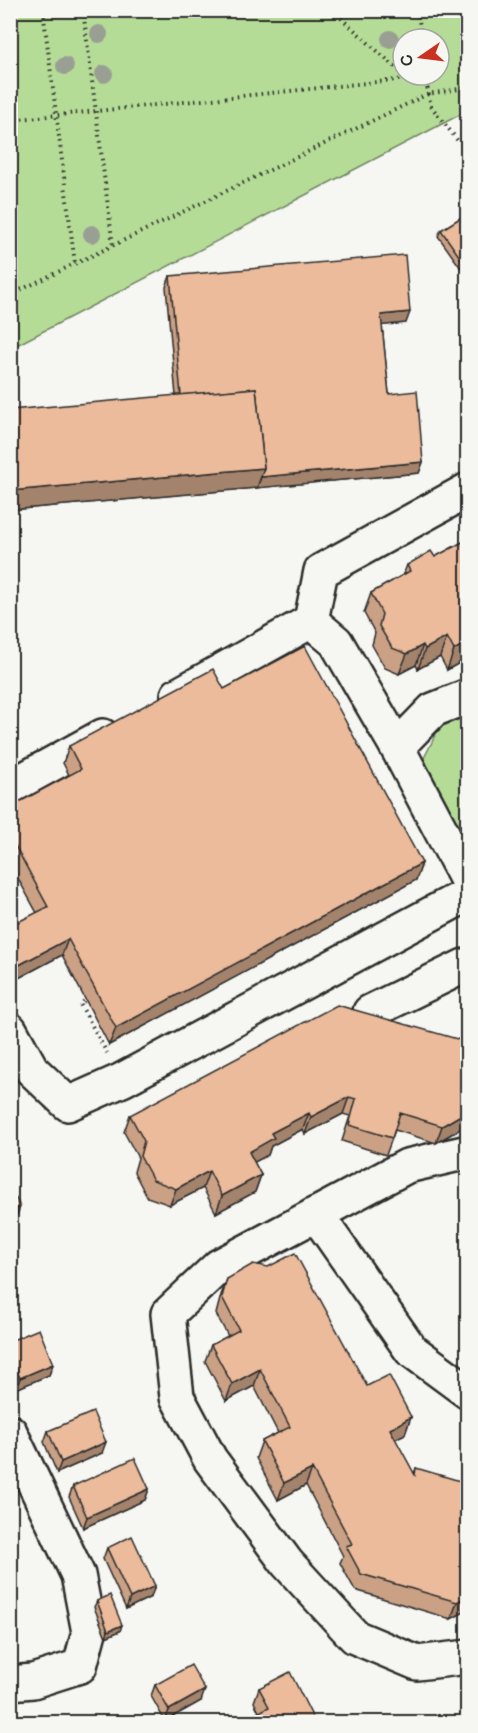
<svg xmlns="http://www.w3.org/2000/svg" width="478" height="1733" font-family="'Balsamiq Sans',sans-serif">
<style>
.green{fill:#b5dc97;stroke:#708461;stroke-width:1.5;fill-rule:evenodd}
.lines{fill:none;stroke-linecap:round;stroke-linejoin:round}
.minor-casing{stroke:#2b2b2b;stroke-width:38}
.path{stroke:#2b2b2b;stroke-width:4;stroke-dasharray:1.5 4.5;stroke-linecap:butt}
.minor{stroke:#f6f6f2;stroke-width:33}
.tree{fill:#9a9f93}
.wall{fill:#caa185;stroke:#2b2b2b;stroke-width:1.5}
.shaded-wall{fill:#a4836c;stroke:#2b2b2b;stroke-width:1.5}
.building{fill:#ebbb9b;stroke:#2b2b2b;stroke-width:1.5}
</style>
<rect width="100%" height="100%" fill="#f6f6f2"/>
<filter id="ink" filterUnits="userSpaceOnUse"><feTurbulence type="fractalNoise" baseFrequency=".0167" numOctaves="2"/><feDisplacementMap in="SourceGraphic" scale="12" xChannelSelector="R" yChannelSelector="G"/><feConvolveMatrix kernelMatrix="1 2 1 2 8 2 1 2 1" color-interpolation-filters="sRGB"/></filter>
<g filter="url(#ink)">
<g class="green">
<path d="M 11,10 L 462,11 L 468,58 L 467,111 L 11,348 ZM 403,39 L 439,39 L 439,75 L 403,75 Z"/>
<polygon points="467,711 467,855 422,762 447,712"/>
</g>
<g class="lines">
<g class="minor-casing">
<g id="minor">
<polyline points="311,621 336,642 397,747 468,882"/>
<polyline points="178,695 311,621 321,571 468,490"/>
<polyline points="397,747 433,710 468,696"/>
<polyline points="10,787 103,736"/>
<polyline points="370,1012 464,966 468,967"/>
<polyline points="10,1030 32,1070 68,1104 122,1080 468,894"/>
<polyline points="468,1152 407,1166 219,1266 168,1314 177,1397 210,1459 287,1563 355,1637 417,1663 468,1657"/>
<polyline points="316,1214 411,1350 468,1392"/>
<polyline points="10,1432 78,1575 89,1632 80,1666 33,1681 10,1683"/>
</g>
</g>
<g class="path">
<polyline points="43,10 75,264"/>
<polyline points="83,10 113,246"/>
<polyline points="332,10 403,74"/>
<polyline points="418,10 421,39"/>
<polyline points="425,76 431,106 468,154"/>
<polyline points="10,120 425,77"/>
<polyline points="10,295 428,94 465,88"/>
<polyline points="10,878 20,872"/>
<polyline points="89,998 80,1004 107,1053"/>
</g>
<use href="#minor" class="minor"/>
</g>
<g class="tree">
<circle cx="99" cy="34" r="9"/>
<circle cx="390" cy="39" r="9"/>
<circle cx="65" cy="66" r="9"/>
<circle cx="104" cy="74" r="9"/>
<circle cx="92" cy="234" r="9"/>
</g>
<g class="wall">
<polygon points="468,213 468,278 438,236 441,230"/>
<polygon points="170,276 406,323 382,325 389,394 423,462 419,473 10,510 176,396 166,287"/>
<polygon points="468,539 468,658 447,670 440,657 418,669 416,665 399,674 385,668 372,645 375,633 364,613 371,593 403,575 407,565 435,557"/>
<polygon points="224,689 422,863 416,880 109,1045 62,955 13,981 10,977 10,926 37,913 10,864 10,807 69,775 63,763 69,746"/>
<polygon points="461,1073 460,1129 436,1143 395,1130 386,1155 342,1141 350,1116 343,1114 305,1134 303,1129 271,1146 268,1155 254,1162 261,1175 255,1192 216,1213 203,1188 170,1205 147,1197 134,1172 138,1158 124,1132 130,1115"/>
<polygon points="227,1279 367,1386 411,1417 405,1434 395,1439 414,1474 416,1468 465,1492 468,1490 468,1610 451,1619 355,1590 340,1563 343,1556 306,1485 278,1500 256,1458 262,1441 278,1433 254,1386 226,1401 205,1361 211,1345 228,1336 216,1314 221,1295"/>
<polygon points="10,1341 53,1364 49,1375 16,1389 10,1377"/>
<polygon points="48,1431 102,1453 57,1473 44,1442"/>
<polygon points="73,1486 149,1489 145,1500 83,1528 69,1497"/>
<polygon points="107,1548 151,1597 126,1609 103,1559"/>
<polygon points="97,1601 120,1631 106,1637 94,1607"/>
<polygon points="155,1685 201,1701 165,1721 151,1696"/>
<polygon points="259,1688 315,1722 245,1722 246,1719 259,1712 254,1702"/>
</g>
<g class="shaded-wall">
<polygon points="410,312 406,323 377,326 381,315"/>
<polygon points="423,462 419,473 257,488 261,477"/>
<polygon points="264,468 257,488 10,510 10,491"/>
<polygon points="447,637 440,657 418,669 425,649"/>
<polygon points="468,642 468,658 447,670 454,650"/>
<polygon points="423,645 416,665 399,674 407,654"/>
<polygon points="422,863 416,880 109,1045 116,1028"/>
<polygon points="17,906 15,912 10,914 10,910"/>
<polygon points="68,939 62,955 13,981 19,965"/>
<polygon points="349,1097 343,1114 305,1134 311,1117"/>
<polygon points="466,1112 460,1129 436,1143 442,1126"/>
<polygon points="309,1113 303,1129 271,1146 268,1155 243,1168 249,1152 271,1133"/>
<polygon points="209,1171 203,1188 170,1205 176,1189"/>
<polygon points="261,1175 255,1192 216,1213 222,1196"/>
<polygon points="20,1207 16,1218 10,1221 10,1212"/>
<polygon points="53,1364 49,1375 16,1389 20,1378"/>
<polygon points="260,1369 254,1386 226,1401 232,1384"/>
<polygon points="411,1417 405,1434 383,1445 390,1429"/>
<polygon points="106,1442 102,1453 57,1473 61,1462"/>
<polygon points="312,1469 306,1485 278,1500 284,1483"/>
<polygon points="149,1489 145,1500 83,1528 87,1517"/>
<polygon points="155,1586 151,1597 126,1609 130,1598"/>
<polygon points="468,1596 468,1610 451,1619 457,1602"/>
<polygon points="122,1625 120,1631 106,1637 108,1631"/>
<polygon points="205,1690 201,1701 165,1721 169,1710"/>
</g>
<g class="building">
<polygon points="468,213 468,269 441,230"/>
<polygon points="405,255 410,312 381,315 389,394 417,391 423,462 261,477 264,468 256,388 181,395 170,276"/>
<polygon points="256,388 264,468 10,491 10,410"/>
<polygon points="468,539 468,642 454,650 447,637 425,649 423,645 407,654 392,648 379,626 382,614 371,593 410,571 407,565 431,551 435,557"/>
<polygon points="305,646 422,863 116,1028 68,939 19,965 10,950 10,926 48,907 10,836 10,807 81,769 69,746 213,669 224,689"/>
<polygon points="10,894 17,906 10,910"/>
<polygon points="337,1005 468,1042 468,1052 461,1073 468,1084 468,1105 466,1112 442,1126 400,1113 392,1138 349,1125 356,1099 349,1097 311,1117 309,1113 271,1133 274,1138 249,1152 261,1175 222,1196 209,1171 176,1189 153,1180 140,1156 144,1141 130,1115"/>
<polygon points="10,1186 20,1207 10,1212"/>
<polygon points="295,1253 367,1386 389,1375 411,1417 390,1429 415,1475 416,1468 467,1483 465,1492 468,1490 468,1596 457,1602 361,1574 346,1546 352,1544 312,1469 284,1483 262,1441 290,1427 260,1369 232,1384 211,1345 239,1330 222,1297 227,1279 253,1264 268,1267"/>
<polygon points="39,1329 53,1364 20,1378 10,1356 10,1341"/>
<polygon points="93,1412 106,1442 61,1462 48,1431"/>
<polygon points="135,1458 149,1489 87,1517 73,1486"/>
<polygon points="132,1536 155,1586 130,1598 107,1548"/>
<polygon points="110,1595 122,1625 108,1631 97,1601"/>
<polygon points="191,1665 205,1690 169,1710 155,1685"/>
<polygon points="290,1672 315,1722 248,1722 246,1719 269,1707 259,1688"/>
</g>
</g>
<rect width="478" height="1733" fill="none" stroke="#f6f6f2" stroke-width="36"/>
<rect x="18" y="18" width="442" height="1697" fill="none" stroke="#2b2b2b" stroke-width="2" filter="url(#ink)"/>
<g transform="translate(421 57) rotate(256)"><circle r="28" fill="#f6f6f2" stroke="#a5a5a2" stroke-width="1.5"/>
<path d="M0-4.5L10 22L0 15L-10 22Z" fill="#c8321e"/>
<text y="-9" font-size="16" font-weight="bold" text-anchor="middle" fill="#2b2b2b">С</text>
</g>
</svg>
